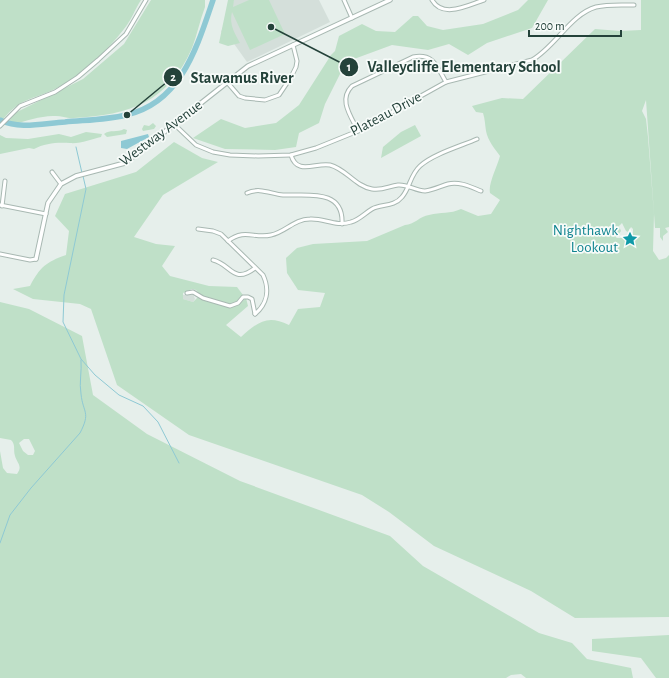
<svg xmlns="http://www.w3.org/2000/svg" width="669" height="678" font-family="'Alegreya Sans',sans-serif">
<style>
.built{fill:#d4dfda}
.green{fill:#bfe0c8;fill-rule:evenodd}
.water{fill:#8ec9d4}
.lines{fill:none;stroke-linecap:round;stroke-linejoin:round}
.stream{stroke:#8ec9d4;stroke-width:1}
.river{stroke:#8ec9d4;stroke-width:5.5}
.minor-casing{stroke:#a8b8b2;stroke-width:5}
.tertiary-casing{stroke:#a8b8b2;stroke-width:5.5}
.minor{stroke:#fff;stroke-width:3}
.tertiary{stroke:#fff;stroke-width:3.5}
.labels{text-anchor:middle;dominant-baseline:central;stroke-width:3.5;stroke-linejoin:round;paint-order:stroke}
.street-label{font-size:15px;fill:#24423a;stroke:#f7fbf9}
.culture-label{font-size:15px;fill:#0d838f;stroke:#f7fbf9;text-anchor:end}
.leader{fill:none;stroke:#24423a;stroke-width:1.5}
.callout-dot{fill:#24423a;stroke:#f7fbf9;stroke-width:1.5}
.mark-label{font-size:12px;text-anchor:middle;font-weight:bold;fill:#fff}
.callout-label{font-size:16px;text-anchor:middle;font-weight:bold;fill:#24423a;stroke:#f7fbf9;stroke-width:3.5;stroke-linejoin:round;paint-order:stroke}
</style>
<rect width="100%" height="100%" fill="#e6efeb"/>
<g class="built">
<polygon points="234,0 319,0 330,22 247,62 232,41 221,32"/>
<polygon points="193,294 195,299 193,302 183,299 183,295"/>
</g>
<g class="green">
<path d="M 0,0 L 141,0 C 135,9 131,21 124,29 C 106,52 81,76 55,89 C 32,100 22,97 3,119 L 0,118 Z"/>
<path d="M 151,0 L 205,0 L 205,7 C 200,20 197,35 192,48 C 168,102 130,115 74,118 C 68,119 62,116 56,116 C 42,115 27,121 13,124 L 9,121 L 15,113 L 83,79 L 124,44 Z"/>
<path d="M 228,0 L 234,0 L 233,7 L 249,0 L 269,0 L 285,34 L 250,50 L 232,12 C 229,24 234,32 240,43 L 228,46 L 219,43 Z"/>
<polygon points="528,0 548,0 532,28 487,43 468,55 449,44 428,50 392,45 354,59 344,66 325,104 319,123 299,133 296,147 275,150 225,149 193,138 221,119 245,128 276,123 299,105 331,55 335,51 339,36 362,24 376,31 395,32 413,16 418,16 427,26 443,30 483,24 518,10"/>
<path d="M 641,0 L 669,0 L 669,227 L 665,228 L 668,232 L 663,236 L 663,241 L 660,237 L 660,228 L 655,228 L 646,100 L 642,111 L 646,119 L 648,137 L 654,214 L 653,251 L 659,260 L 666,258 L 669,255 L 669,617 L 575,618 L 531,591 L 434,546 L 389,512 L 362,495 L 189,435 L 117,385 L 91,309 L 80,304 L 33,299 L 13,289 L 30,286 C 40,267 46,262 66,255 L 69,231 L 55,216 L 65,194 L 136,172 L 174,142 L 202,158 L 218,162 L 163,195 L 134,237 L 156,244 L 175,246 L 162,266 L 170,276 L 209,286 L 237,287 L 243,295 L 237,302 L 229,305 L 201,296 L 196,290 L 192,289 L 183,293 L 183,299 L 193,302 L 198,297 L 230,308 L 238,305 L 246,298 L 248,306 L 226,325 L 241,337 C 258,322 267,314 289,325 L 298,309 L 320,307 L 325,293 L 298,290 L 287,273 L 286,258 L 297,248 L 313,244 L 367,241 L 405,225 C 414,225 420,216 429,215 C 441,212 450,214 461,209 L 478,216 L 491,214 L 500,200 L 490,193 C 488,184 497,167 500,156 C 495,149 488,141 486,131 C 485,125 485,119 483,113 L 476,112 L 472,106 L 502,98 L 523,99 L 595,29 L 620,31 L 641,30 ZM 622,223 L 626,231 L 628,232 L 631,227 L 633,229 L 633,239 L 630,243 L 623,238 L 616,238 L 621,231 L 619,226 Z"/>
<polygon points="153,123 156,126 154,129 143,131 142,129 144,125 149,126"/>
<polygon points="415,125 421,136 381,158 383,147 401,132"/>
<path d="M 124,129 L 127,130 L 126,134 L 107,137 L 104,134 C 110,129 117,133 124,129 Z"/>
<path d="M 86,132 L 102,134 L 101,137 C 92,139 80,144 70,143 C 58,142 45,143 34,149 L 29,148 L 0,154 L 0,135 L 6,138 L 28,139 L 59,134 L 71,137 Z"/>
<path d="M 0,302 L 29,309 L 82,336 L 93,395 L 147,434 L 240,481 L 390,536 L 423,566 L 539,633 L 572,643 L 587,659 L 631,668 L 633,678 L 526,678 L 521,674 L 511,675 L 506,678 L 0,678 L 0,451 L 3,468 L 7,473 L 17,474 C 23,466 17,463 15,456 C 13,449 16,445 11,440 L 0,438 ZM 24,439 L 29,439 L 35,451 L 33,455 L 28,455 L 23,451 L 19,443 Z"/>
<polygon points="669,635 669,678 656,678 641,658 592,651 592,639"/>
</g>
<polygon class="water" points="148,134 149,137 127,149 121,148 121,141"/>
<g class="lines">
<g class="stream">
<polyline points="76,147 82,173"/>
<polyline points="83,176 86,189 64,295 63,322 81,359 95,375 119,395 143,406 158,422 179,463"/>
<path d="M 0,543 L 10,515 L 31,488 L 80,433 C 91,412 83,413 81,394 C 79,383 82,371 81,360"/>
</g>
<path class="river" d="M 0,120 C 19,130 45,123 65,122 C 85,120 106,120 126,115 C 181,103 197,47 213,0"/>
<g class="minor-casing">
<g id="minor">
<polyline points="344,0 352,18"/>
<path d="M 432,0 C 443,19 468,5 484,0"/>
<polyline points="227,82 239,96 245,98 265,100 279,95 291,77 296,67 297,61 293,45"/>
<path d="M 175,125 L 196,145 L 213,152 L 230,155 L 258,156 L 291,155 L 316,148 L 358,131 L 446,82 L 532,60 C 555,47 571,14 596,7 C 608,4 621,5 634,5"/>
<polyline points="0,126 20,106 55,92 78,77 98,60 126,34 146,0"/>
<path d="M 358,131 C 351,116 338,100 352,86 L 413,57 C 434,53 437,67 446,82"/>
<path d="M 291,155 C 297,176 316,162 330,165 C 346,169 355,186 372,189 C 382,191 389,186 398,185 C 407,184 416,191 425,191 C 433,190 441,186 448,184 C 459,181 471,187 481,191"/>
<polyline points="52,172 61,184"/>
<path d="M 247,193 C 260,187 271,194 283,195 C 307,196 344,188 342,224"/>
<polyline points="0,205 46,214"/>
<polyline points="2,206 5,181"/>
<path d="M 198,229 L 213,231 L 221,234 L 263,275 C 270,290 267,304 255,314"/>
<path d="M 228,241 C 245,228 254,239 271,235 C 286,232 294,219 310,219 C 324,218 336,227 351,222 C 359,220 365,213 372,209 C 381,204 394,207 402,197 C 410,188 410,175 420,166 C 433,154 461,146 477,139"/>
<polyline points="0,254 30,260 36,259"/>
<path d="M 213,260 C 231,264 233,285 255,268"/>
<polyline points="187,293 193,292 203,298 230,306 238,303 243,297 248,297 252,299 255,314"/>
</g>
</g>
<g class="tertiary-casing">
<polyline id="tertiary" points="36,259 48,203 61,184 76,176 125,163 248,66 390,0"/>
</g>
<use href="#minor" class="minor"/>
<use href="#tertiary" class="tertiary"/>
</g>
<defs>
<g id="sight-bare" transform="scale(1.2)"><path d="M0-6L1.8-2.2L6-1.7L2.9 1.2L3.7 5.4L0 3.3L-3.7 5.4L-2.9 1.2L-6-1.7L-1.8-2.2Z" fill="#0f9aa8" stroke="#f7fbf9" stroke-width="2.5" paint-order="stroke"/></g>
</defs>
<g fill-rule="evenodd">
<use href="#sight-bare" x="630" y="239"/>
</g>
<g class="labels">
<g class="street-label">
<text transform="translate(386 114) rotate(-28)">Plateau Drive</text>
<text transform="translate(161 133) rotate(-37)">Westway Avenue</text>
</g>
<g class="culture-label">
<text x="618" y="230">Nighthawk<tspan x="618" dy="17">Lookout</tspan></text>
</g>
</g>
<path class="leader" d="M271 27L349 67M127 115L173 77"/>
<g class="callout-dot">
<circle cx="271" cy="27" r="4"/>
<circle cx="127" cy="115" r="4"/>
<circle cx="349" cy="67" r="10"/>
<circle cx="173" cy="77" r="10"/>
</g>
<g class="mark-label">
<text x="349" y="71">1</text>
<text x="173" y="81">2</text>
</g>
<g class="callout-label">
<text x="464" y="72">Valleycliffe Elementary School</text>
<text x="242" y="83">Stawamus River</text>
</g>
<path d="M529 30v6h92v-6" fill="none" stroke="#24423a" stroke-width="2"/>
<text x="535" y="30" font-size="12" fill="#24423a" stroke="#f7fbf9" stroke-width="3" paint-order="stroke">200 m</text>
</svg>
